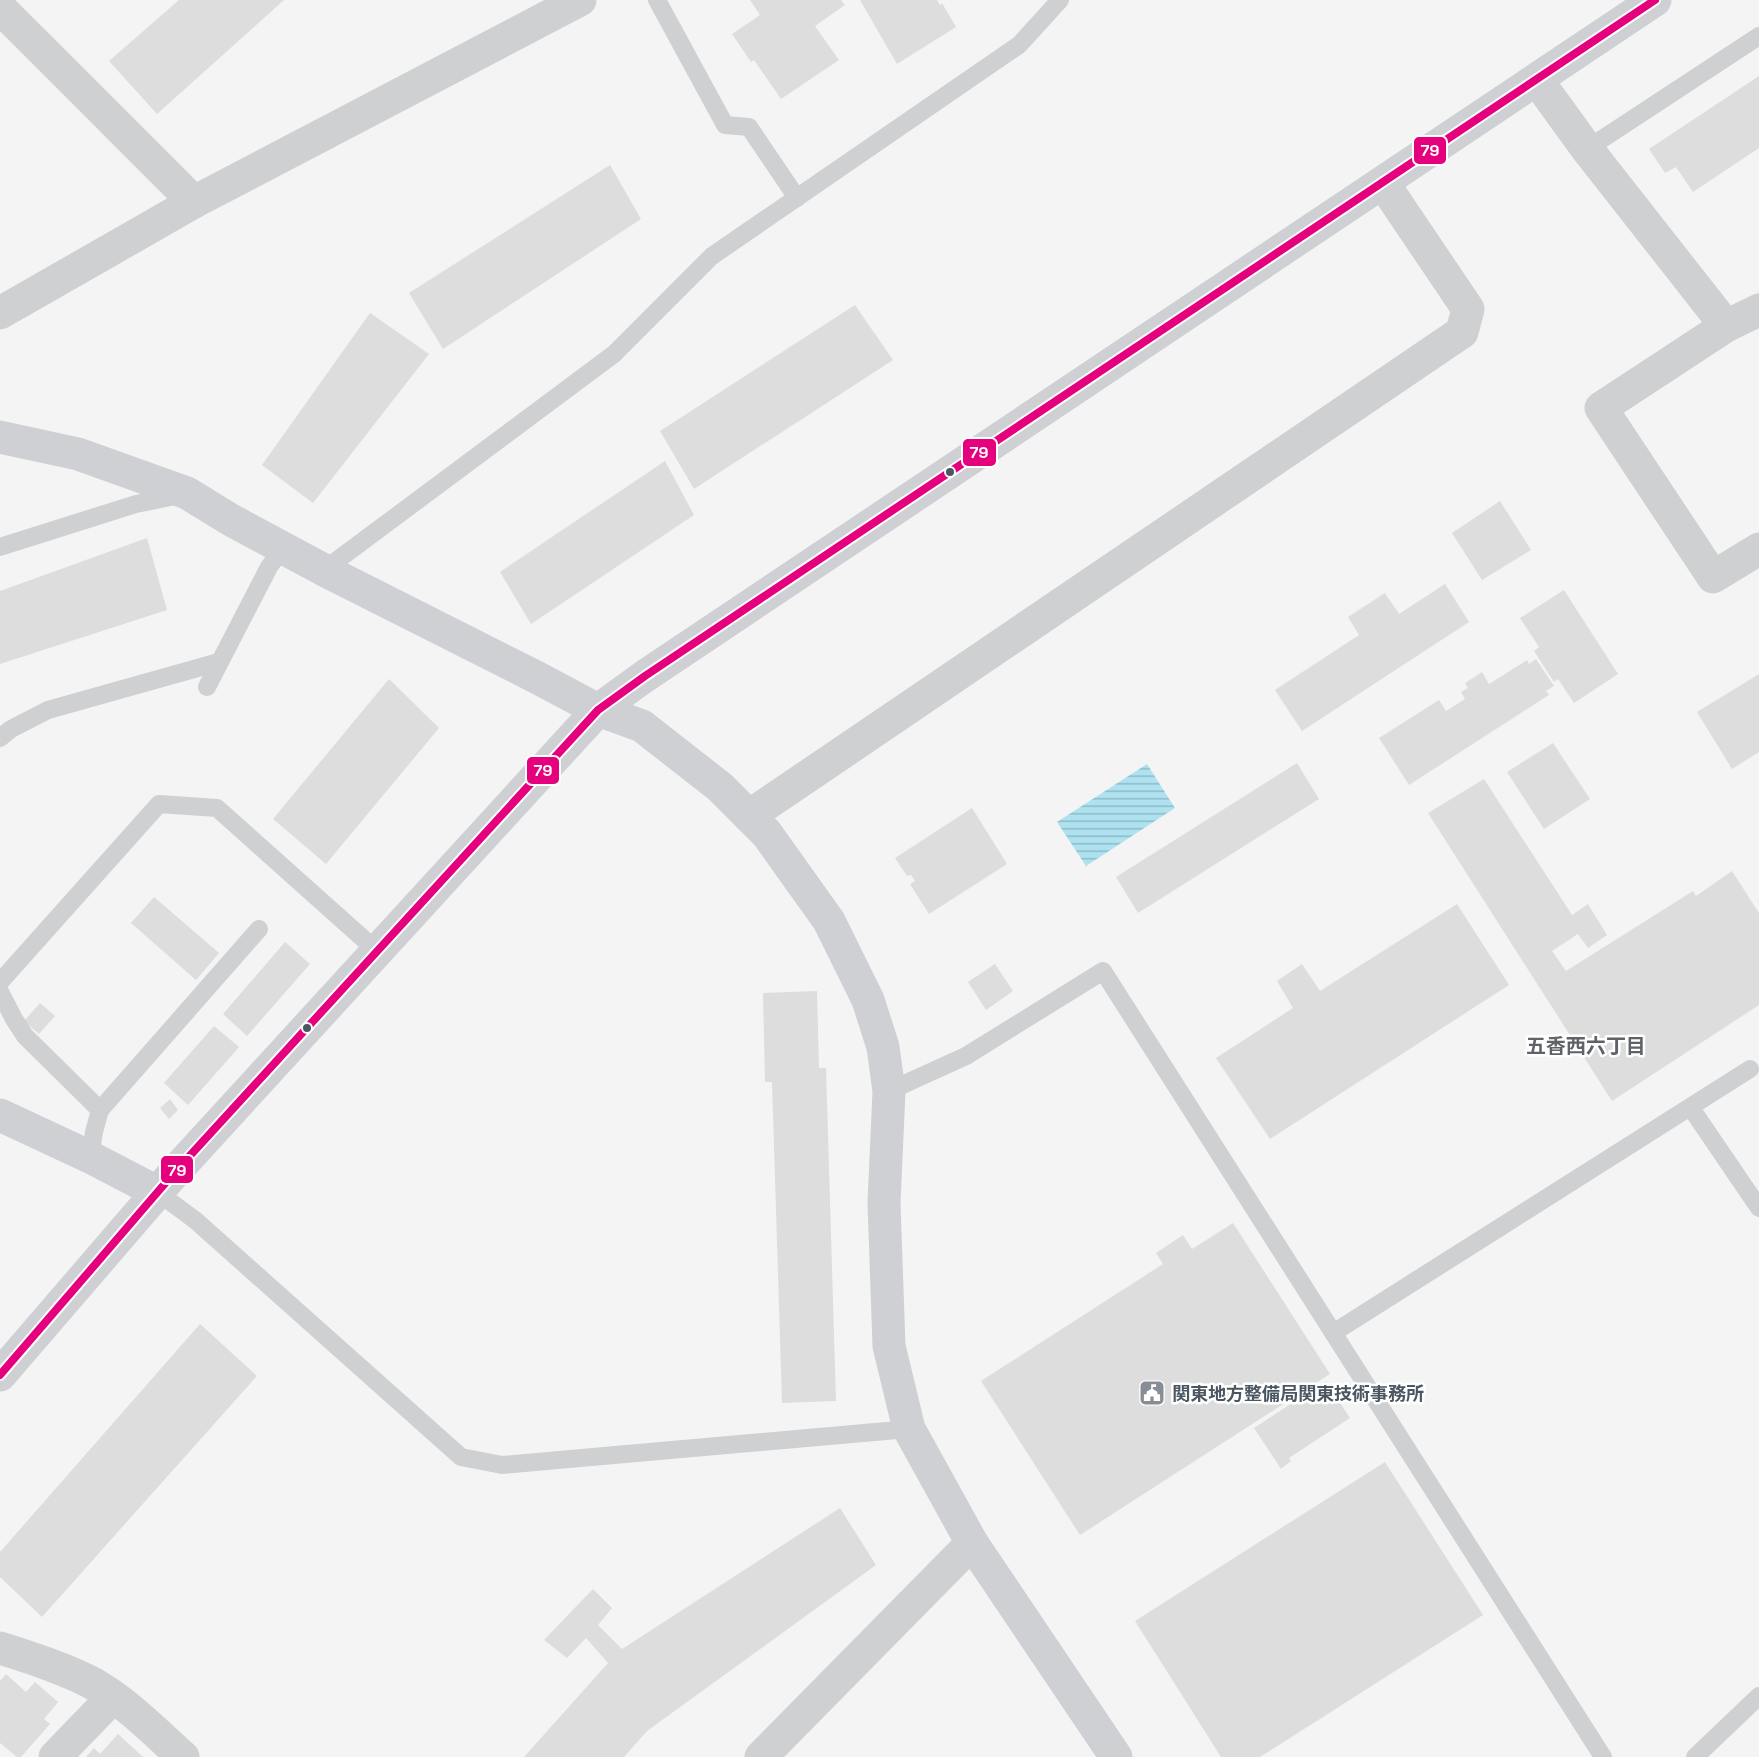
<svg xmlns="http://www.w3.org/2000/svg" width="1759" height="1757" font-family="'Space Grotesk','Noto Sans JP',sans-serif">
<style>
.water{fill:url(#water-rules)}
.building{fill:#ddddde}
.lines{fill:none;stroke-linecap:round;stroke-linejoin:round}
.lane{stroke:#ced0d2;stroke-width:18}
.street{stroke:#ced0d2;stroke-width:33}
.secondary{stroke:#ced0d4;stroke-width:33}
.bus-1-casing{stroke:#fff;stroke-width:12}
.bus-1{stroke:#e5007d;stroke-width:8}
.bus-dot{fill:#4a5661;stroke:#fff;stroke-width:2}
.labels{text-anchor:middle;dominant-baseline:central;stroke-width:5;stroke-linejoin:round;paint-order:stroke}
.poi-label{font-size:18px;font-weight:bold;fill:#4a5661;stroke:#fff;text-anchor:start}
.neighbourhood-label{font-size:20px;font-weight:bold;fill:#5f6368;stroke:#fff}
.line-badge{stroke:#fff;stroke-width:2}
.badge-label{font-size:16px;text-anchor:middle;font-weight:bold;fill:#fff}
</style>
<defs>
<pattern id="water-rules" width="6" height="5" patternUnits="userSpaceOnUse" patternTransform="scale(1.5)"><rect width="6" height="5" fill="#aee2f0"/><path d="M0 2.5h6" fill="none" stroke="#90bac6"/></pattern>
</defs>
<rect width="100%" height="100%" fill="#f4f4f4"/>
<polygon class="water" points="1147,764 1175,808 1086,866 1057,822"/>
<g class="building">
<polygon points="179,0 284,0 157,114 109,61"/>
<polygon points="750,0 841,0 845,5 815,26 839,60 781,99 754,60 751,62 732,34 760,15"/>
<polygon points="860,0 937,0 940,5 942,3 956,27 897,64"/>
<polygon points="1759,76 1759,148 1693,192 1676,167 1665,173 1649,149"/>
<polygon points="610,165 641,219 443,349 409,293"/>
<polygon points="855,305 893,360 694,489 660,431"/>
<polygon points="370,313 429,354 313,503 262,465"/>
<polygon points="665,461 694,515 531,624 500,572"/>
<polygon points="1500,501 1531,550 1482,580 1452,533"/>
<polygon points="147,538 167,610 0,664 0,591"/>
<polygon points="1445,584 1469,622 1302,731 1275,690 1359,635 1348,617 1385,593 1399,614"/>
<polygon points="1564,590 1618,674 1574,703 1558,679 1554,682 1534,651 1539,647 1520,618"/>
<polygon points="1536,659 1554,686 1546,691 1549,695 1409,785 1379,738 1439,700 1446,711 1465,699 1461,692 1468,688 1465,683 1482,672 1489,684 1527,660 1529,664"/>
<polygon points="1759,674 1759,752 1732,769 1697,712"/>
<polygon points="389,679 439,728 326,864 273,819"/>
<polygon points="1553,743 1590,799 1544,829 1507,772"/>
<polygon points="1297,763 1319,799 1138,913 1116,877"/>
<polygon points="1484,779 1572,915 1588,904 1607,935 1588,948 1578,934 1552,951 1566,971 1693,891 1696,896 1732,871 1759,913 1759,1005 1612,1101 1428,813"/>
<polygon points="972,808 1007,864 929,914 910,884 915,881 911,875 907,876 895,858"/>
<polygon points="154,897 219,953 196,980 131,923"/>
<polygon points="1457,904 1509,985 1270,1139 1216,1058 1293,1008 1277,981 1302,964 1320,991"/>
<polygon points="285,942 310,964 247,1036 223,1014"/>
<polygon points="995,964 1013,991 986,1010 968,982"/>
<polygon points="817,991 819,1068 826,1068 836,1401 782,1403 772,1082 765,1082 763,993"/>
<polygon points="40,1003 55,1016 39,1034 24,1021"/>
<polygon points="214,1026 239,1047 188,1105 164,1083"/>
<polygon points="170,1099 178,1110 169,1119 160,1108"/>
<polygon points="1233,1223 1330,1374 1080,1535 981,1381 1163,1264 1156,1253 1183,1235 1192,1249"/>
<polygon points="200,1324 257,1376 42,1617 0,1577 0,1552"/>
<polygon points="1326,1381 1350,1418 1289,1458 1291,1461 1281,1469 1254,1428"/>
<polygon points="1385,1462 1483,1615 1260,1757 1221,1757 1135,1621"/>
<polygon points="840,1508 876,1565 647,1731 624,1757 524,1757 608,1663 586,1638 567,1658 544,1640 593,1589 612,1608 598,1625 622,1649"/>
<polygon points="6,1674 26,1692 35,1682 58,1702 44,1719 50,1724 21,1757 17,1757 0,1743 0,1681"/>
<polygon points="118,1734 143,1757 86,1757 94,1748 100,1754"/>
</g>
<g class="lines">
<g class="lane">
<polyline points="657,0 725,125 749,127 797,198"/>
<polyline points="1587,149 1759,36"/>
<polyline points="0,547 136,504 180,495"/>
<polyline points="324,570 614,354 712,256 1019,45 1060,0"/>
<polyline points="207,687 269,567 283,548"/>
<polyline points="0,738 11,729 48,710 219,662"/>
<polyline points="0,982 159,804 217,808 377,951"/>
<polyline points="0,992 14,1019 25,1036 100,1110"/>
<polyline points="889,1091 966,1056 1103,971 1603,1757"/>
<polyline points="1691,1108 1759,1208"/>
<polyline points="90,1157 94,1132 100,1110 259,929"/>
<polyline points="157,1192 195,1220 461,1457 502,1465 909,1429"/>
<polyline points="1333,1333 1750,1069"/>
<polyline points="1695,1757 1759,1696"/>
</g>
<g class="street">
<polyline points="0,8 194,202"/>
<polyline points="1537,80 1587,149 1726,326 1759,310"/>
<polyline points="0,313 194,202 580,0"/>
<polyline points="1726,326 1601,408 1713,577 1759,549"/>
<polyline points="749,816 1462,332 1468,309 1383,183"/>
<path d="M 0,1648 C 31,1658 63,1668 92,1683 C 126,1702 154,1731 183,1757"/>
<polyline points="55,1757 113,1697"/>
<polyline points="761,1757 972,1543"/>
</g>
<g class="secondary">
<polyline points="0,437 78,454 187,493 231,520 324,570 536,677 598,710 642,726 720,787 767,834 829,921 868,1000 883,1047 889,1091 884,1203 889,1346 909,1429 972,1543 1116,1757"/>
<polyline points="0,1115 90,1157 157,1192"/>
<polyline points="0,1375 174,1173 598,710 645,676 1655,0"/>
</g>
<g class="bus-1-casing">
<polyline id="bus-1" points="0,1375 174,1173 598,710 645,676 1655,0"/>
</g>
<use href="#bus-1" class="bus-1"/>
</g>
<defs>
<g id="civic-square" transform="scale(1.35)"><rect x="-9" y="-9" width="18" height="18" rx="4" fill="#868d94" stroke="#fff"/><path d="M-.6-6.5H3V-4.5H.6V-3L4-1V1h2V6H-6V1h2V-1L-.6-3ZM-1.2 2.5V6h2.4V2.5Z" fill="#fff"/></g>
</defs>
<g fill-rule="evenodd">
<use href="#civic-square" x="1152" y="1393"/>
</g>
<g class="bus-dot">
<circle cx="950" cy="472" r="5"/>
<circle cx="307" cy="1028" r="5"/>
</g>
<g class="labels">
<g class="poi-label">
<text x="1172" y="1393">関東地方整備局関東技術事務所</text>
</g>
<g class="neighbourhood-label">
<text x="1586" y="1046">五香西六丁目</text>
</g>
</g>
<g class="line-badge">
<rect x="1413" y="136" width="34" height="29" rx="6" fill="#e5007d"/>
<rect x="962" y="438" width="35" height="29" rx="6" fill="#e5007d"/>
<rect x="526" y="756" width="34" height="29" rx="6" fill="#e5007d"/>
<rect x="160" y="1155" width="34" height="29" rx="6" fill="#e5007d"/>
</g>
<g class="badge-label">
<text x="1430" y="156">79</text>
<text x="979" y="458">79</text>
<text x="543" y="776">79</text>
<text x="177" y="1176">79</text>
</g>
</svg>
